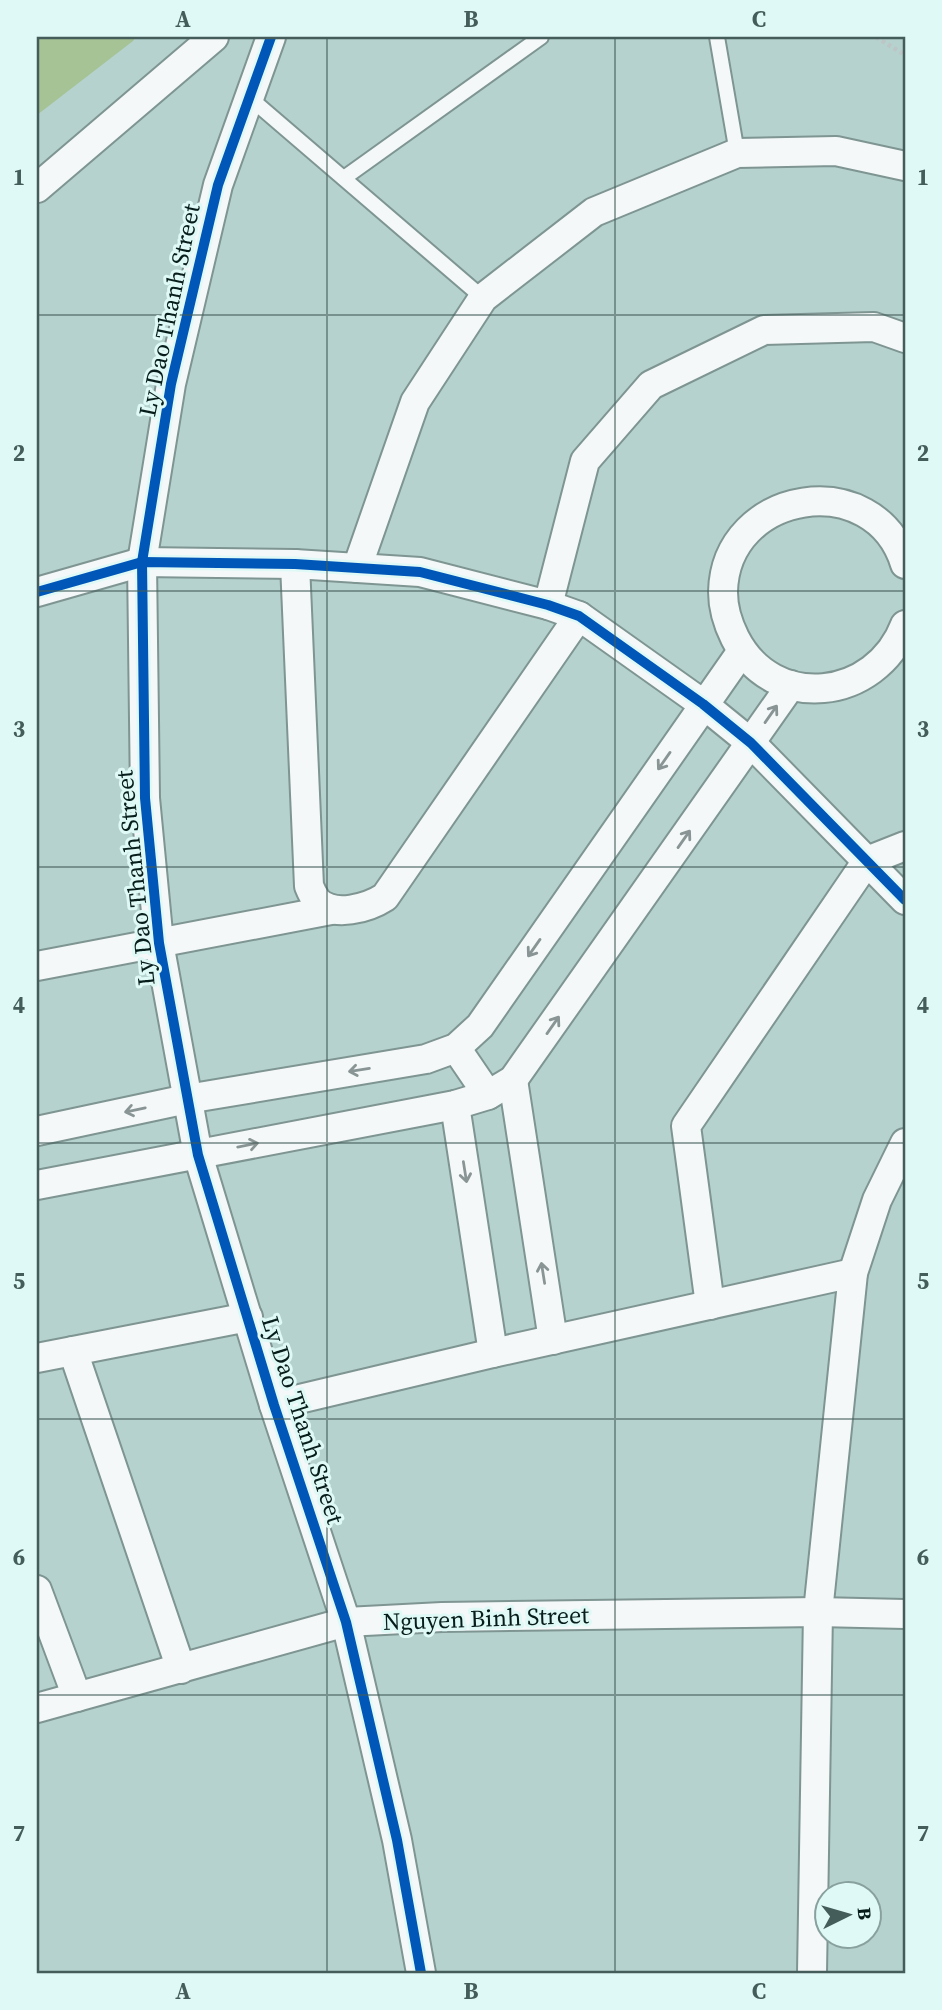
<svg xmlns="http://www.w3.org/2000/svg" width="942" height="2010" font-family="'Source Serif 4',serif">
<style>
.water{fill:#a6c396}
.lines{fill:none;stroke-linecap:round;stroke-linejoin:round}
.service-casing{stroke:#7e9592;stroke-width:18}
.minor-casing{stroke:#7e9592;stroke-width:32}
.path{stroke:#bdc5c5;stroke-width:4.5;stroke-dasharray:3.5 3.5;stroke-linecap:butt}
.service{stroke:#f4f8f8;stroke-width:14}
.minor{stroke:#f4f8f8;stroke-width:28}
.cycleway-casing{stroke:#dff9f6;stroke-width:15}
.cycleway{stroke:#0057b8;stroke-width:10}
.oneway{stroke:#899595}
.grid{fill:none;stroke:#445c5a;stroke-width:2;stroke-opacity:0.55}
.labels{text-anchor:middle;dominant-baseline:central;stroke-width:6;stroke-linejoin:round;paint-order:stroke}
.street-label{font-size:24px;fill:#071d1b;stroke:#dff9f6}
.neatline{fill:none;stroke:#445c5a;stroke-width:2.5}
.grid-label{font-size:23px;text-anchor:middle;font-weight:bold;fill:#445c5a}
</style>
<rect width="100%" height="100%" fill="#b5d2cf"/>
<polygon class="water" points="37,37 136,37 133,41 37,115"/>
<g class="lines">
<g class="service-casing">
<g id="service">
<polyline points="717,37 737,153"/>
<polyline points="250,98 483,298"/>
<polyline points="344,178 541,37"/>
</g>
</g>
<g class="minor-casing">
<g id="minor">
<polyline points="271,37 218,185 171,384 142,562 145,798 159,943 198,1155 274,1405 346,1622 397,1840 421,1973"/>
<polyline points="37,188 214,37"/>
<path d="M 295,564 L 309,886 C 311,891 314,897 317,901 C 334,918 368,908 385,897 L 579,616"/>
<path d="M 905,564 C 875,466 725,489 723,592 C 723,608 728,624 735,638 C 773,713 876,701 905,625"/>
<polyline points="357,568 415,402 483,298 594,212 737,153 836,151 905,166"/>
<polyline points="37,592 142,562 295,564 420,572 548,605 579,616 703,704 751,743 905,900"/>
<polyline points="548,605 585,461 651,385 764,330 874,327 905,338"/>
<polyline points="37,966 331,910"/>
<polyline points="456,1048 488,1095"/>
<polyline points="513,1080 553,1340"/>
<polyline points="455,1105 493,1353"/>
<polyline points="37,1131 187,1099 426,1059 456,1048 480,1026 742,651"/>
<polyline points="37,1185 455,1105 488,1095 513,1080 791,685"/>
<polyline points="710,1305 686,1126 867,861 905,846"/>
<polyline points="73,1351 181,1669"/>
<polyline points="37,1358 248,1317"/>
<polyline points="274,1405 493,1353 853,1273"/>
<polyline points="37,1590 77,1697"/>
<polyline points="37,1708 346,1622 442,1617 818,1612 905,1614"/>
<polyline points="812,1973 818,1612 853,1273 877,1200 905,1143"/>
</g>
</g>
<polyline class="path" points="876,37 905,55"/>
<use href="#service" class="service"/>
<use href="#minor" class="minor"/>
<g class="cycleway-casing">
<g id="cycleway">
<polyline points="271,37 218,185 171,384 142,562 145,798 159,943 198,1155 274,1405 346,1622 397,1840 421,1973"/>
<polyline points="37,592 142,562 295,564 420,572 548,605 579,616 703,704 751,743 905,900"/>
</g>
</g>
<use href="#cycleway" class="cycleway"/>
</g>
<defs><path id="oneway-shaft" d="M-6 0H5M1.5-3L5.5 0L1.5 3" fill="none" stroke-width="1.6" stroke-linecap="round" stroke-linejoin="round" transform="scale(1.75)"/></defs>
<g class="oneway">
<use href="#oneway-shaft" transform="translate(771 714) rotate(-55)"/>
<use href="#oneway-shaft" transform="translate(664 761) rotate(125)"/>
<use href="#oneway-shaft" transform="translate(684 839) rotate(-55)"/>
<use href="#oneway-shaft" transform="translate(534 948) rotate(125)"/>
<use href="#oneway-shaft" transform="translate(553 1025) rotate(-55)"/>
<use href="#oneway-shaft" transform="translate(359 1070) rotate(171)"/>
<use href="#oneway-shaft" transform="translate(135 1110) rotate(168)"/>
<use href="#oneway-shaft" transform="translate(248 1145) rotate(-11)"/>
<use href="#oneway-shaft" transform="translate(465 1172) rotate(81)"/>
<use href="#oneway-shaft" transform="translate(543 1273) rotate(-99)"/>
</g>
<path class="grid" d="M 327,37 L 327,1973M 615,37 L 615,1973M 37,315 L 905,315M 37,591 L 905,591M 37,867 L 905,867M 37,1143 L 905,1143M 37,1419 L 905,1419M 37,1695 L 905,1695"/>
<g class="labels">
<g class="street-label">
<text transform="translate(169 310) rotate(-78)">Ly Dao Thanh Street</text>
<text transform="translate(135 878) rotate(-96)">Ly Dao Thanh Street</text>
<text transform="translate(303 1420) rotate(72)">Ly Dao Thanh Street</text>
<text transform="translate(486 1618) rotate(-2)">Nguyen Binh Street</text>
</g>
</g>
<rect width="942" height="2010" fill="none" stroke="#dff9f6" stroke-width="77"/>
<g transform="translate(848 1915) rotate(85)"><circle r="33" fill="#dff9f6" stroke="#89a19e" stroke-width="2"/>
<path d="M0-5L12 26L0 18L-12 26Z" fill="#445c5a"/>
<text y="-10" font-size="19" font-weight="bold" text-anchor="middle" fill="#071d1b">B</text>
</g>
<rect x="38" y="38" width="866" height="1934" class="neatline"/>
<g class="grid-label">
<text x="183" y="27">A</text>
<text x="471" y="27">B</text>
<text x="759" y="27">C</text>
<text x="19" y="185">1</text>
<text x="923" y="185">1</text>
<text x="19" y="461">2</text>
<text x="923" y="461">2</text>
<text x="19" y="737">3</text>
<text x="923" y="737">3</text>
<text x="19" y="1013">4</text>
<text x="923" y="1013">4</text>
<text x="19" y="1289">5</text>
<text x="923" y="1289">5</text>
<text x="19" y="1565">6</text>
<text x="923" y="1565">6</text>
<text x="19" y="1841">7</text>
<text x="923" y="1841">7</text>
<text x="183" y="1999">A</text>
<text x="471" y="1999">B</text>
<text x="759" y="1999">C</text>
</g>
</svg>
